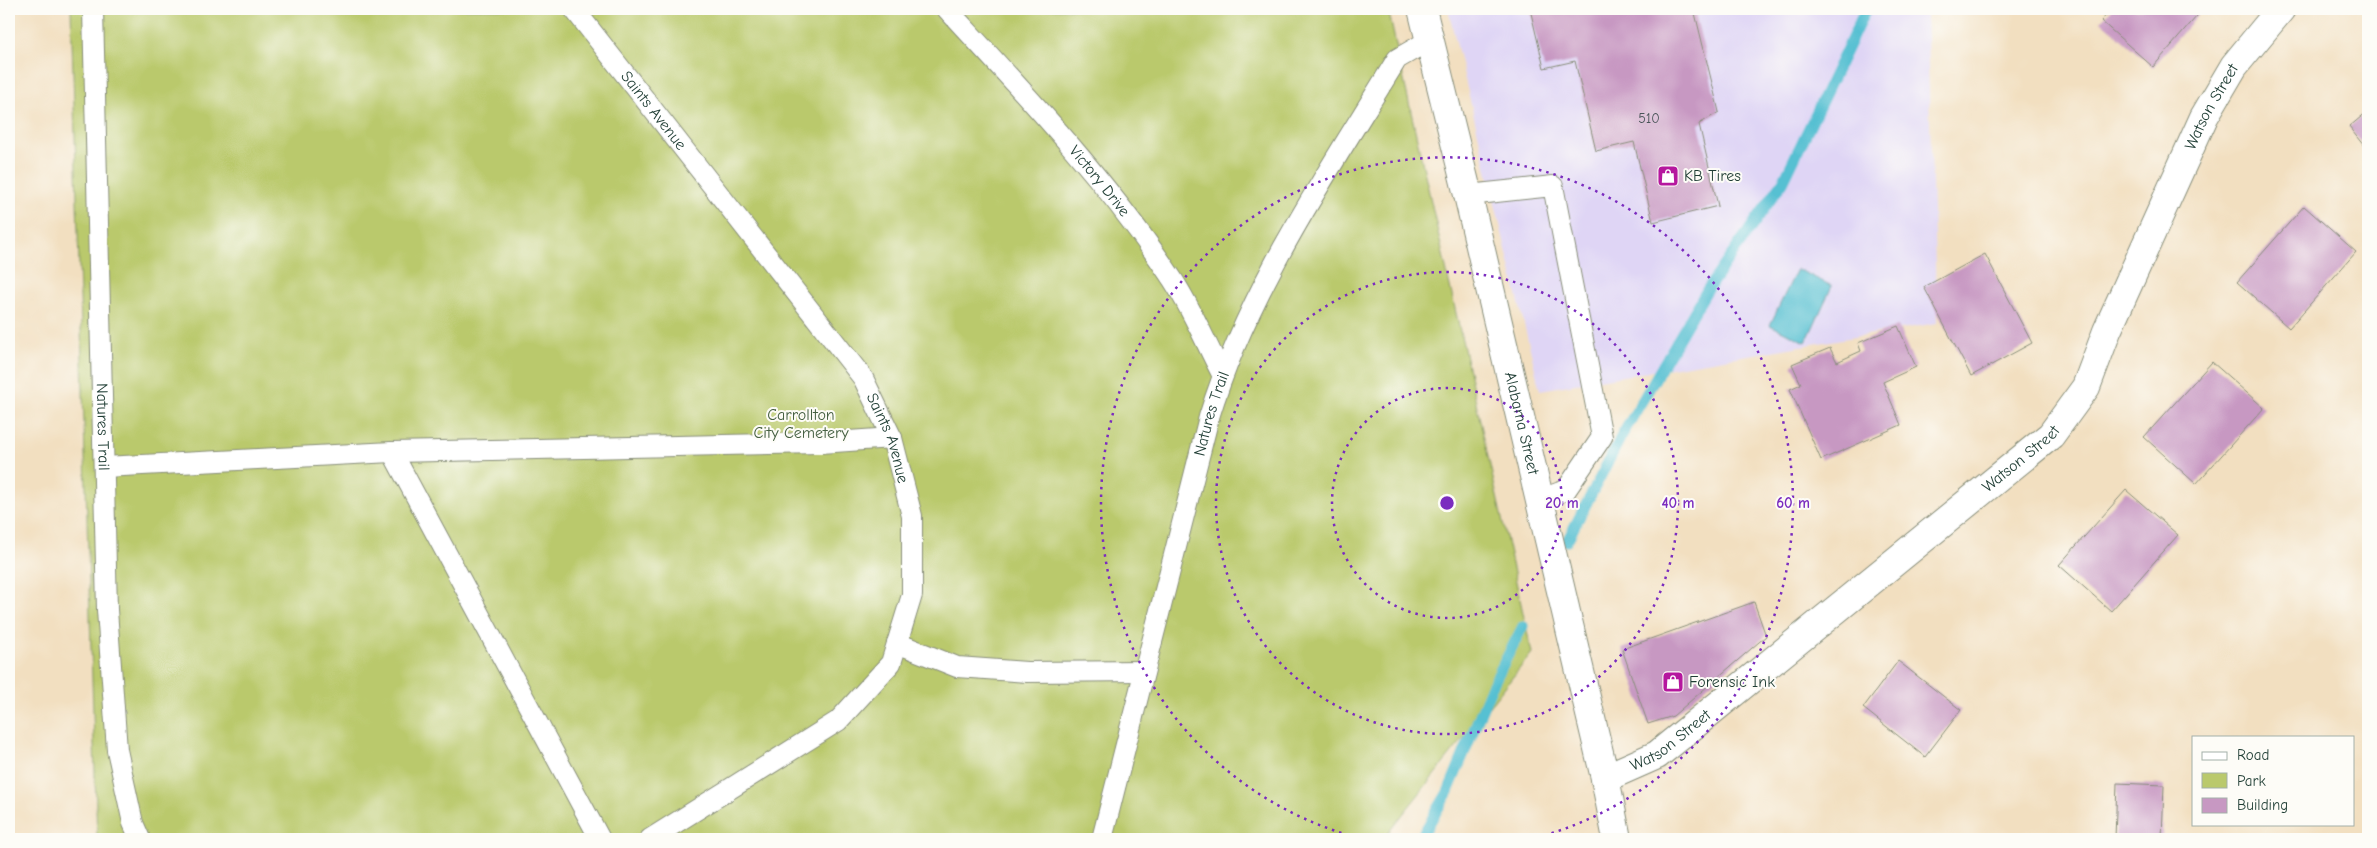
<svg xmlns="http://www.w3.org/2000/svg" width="2377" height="848" font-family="'Comic Neue',sans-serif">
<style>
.built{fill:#dfd5f5}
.green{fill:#bac96c;stroke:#6c8350}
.water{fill:#56c0d2;stroke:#3a7e83}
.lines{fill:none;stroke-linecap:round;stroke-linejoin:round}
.stream{stroke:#56c0d2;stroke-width:11}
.building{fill:#c798c2}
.service-casing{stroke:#888e7a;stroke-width:22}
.minor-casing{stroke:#888e7a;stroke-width:30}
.secondary-casing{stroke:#888e7a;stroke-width:30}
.service{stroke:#fff;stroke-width:20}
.minor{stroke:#fff;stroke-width:28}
.secondary{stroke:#fff;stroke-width:28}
.ring{fill:none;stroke:#7b2cbf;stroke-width:2.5;stroke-dasharray:2.5 5}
.labels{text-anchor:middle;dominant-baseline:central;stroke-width:4;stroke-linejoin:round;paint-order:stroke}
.number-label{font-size:14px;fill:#495458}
.street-label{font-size:16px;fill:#1f3d34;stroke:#fdfcf7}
.poi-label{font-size:16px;fill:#1f3d34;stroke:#fdfcf7;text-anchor:start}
.park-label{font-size:16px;fill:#466042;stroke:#fdfcf7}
.centre{fill:#7b2cbf;stroke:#fdfcf7;stroke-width:2.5}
.ring-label{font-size:15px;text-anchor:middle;font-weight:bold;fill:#7b2cbf;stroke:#fdfcf7;stroke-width:4;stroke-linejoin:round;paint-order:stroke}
</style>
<rect width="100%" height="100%" fill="#fdfcf7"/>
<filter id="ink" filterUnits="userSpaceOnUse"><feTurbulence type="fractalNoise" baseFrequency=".02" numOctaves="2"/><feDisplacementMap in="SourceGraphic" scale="10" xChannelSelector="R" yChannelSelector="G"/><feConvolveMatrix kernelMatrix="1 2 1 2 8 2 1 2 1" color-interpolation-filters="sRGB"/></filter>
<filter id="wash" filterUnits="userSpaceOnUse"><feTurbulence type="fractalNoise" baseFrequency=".0096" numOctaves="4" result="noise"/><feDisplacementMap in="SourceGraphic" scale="20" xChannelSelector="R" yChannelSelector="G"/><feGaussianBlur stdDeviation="1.12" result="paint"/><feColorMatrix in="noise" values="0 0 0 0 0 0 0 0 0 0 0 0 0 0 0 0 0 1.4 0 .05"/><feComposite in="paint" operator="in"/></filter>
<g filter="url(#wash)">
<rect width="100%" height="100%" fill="#f2dfc0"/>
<polygon class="built" points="1448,9 1926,9 1937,323 1540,390"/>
<polygon class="green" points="71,9 1388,9 1532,653 1383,839 97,839"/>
<polygon class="water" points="1797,269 1832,286 1806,342 1770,325"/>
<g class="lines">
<g class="stream">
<polyline points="1567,541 1621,437 1707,290 1783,182 1866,9"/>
<polyline points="1420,839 1448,792 1491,688 1523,626"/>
</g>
</g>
<g id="blocks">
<g class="building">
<polygon points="1530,9 1694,9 1719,112 1699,124 1718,206 1653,222 1634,142 1596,151 1575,61 1544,68"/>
<polygon points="2112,9 2203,9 2153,67 2101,21"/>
<polygon points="2368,111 2368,151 2349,127"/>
<polygon points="2304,206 2356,252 2289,328 2237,282"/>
<polygon points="1985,254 2032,343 1971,376 1924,287"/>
<polygon points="1898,326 1916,367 1883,382 1901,425 1821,460 1790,389 1801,384 1792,364 1830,348 1837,362 1861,351 1858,343"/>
<polygon points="2212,362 2264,408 2196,484 2144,437"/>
<polygon points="2126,490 2178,535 2111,611 2059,565"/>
<polygon points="1754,602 1766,636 1673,716 1648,724 1622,649"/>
<polygon points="1898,661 1961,710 1925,757 1863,708"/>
<polygon points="2117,783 2164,785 2162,839 2115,839"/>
</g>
</g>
</g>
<g filter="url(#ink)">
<use href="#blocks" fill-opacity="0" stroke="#888e7a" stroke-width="1"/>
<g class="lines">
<g class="service-casing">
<g id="service">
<path id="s1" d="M 93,9 L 107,610 L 117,750 L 133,823 L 140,839"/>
<path id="s2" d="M 574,9 L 863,378 L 892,438 L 912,516 L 912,595 L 891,663 L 838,721 L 650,839"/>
<path id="s3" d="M 947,9 C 1025,94 1105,178 1169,274 C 1190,304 1205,342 1222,374"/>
<polyline points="1468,195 1553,186 1602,437 1566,490 1539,500"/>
<polyline points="392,452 600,839"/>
<polyline points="104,467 392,452 820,443 892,438"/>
<polyline points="897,643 957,667 1027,672 1144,671"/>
<path id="s4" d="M 1102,839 L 1209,417 C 1249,287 1327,174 1397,59 L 1428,41"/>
</g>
</g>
<g class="minor-casing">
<g id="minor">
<path id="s5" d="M 1605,778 L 1657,755 L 2051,435 L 2086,387 L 2107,331 L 2204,117 L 2234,66 L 2281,9"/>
</g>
</g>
<g class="secondary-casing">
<g id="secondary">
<path id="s6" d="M 1422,9 L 1468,195 L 1605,778 L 1617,839"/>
</g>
</g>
<use href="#service" class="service"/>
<use href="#minor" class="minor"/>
<use href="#secondary" class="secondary"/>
</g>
</g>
<g class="ring">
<circle cx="1447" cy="503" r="115"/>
<circle cx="1447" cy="503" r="231"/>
<path d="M1363 839A346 346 0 1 1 1531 839"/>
</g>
<defs>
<g id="shop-square" transform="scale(1.125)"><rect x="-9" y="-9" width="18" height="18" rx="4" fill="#b5179e" stroke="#fdfcf7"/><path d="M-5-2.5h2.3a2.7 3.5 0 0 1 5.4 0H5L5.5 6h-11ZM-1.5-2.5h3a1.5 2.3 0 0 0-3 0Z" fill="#fff"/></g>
</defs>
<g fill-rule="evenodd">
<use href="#shop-square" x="1668" y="176"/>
<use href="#shop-square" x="1673" y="682"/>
</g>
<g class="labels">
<g class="number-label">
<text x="1649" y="118">510</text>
</g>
<g class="street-label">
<text stroke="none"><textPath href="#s5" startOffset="931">Watson Street</textPath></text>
<text stroke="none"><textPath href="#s2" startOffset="129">Saints Avenue</textPath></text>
<text stroke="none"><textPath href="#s3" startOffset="230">Victory Drive</textPath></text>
<text stroke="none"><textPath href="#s4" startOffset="439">Natures Trail</textPath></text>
<text stroke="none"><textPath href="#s6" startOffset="426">Alabama Street</textPath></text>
<text stroke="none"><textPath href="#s1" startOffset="418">Natures Trail</textPath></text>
<text stroke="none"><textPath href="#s2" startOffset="534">Saints Avenue</textPath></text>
<text stroke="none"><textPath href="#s5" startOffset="526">Watson Street</textPath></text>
<text stroke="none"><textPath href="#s5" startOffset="76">Watson Street</textPath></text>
</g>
<g class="poi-label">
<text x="1684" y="176">KB Tires</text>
<text x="1689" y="682">Forensic Ink</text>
</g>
<g class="park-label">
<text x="801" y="415">Carrollton<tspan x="801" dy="18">City Cemetery</tspan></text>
</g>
</g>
<circle cx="1447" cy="503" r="8" class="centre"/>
<g class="ring-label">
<text x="1562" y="508">20 m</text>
<text x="1678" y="508">40 m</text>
<text x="1793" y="508">60 m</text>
</g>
<rect width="2377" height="848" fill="none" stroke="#fdfcf7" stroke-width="30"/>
<rect x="2192" y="736" width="162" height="90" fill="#fdfcf7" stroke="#a4b0a9"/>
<rect x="2202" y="752" width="25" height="8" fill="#ffffff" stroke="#a4b0a9"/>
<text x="2237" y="760" font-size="15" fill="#1f3d34">Road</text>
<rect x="2202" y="773" width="25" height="15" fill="#bac96c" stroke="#a4b0a9"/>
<text x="2237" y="786" font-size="15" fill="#1f3d34">Park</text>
<rect x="2202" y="798" width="25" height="15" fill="#c798c2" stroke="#a4b0a9"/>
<text x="2237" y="810" font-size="15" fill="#1f3d34">Building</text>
</svg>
